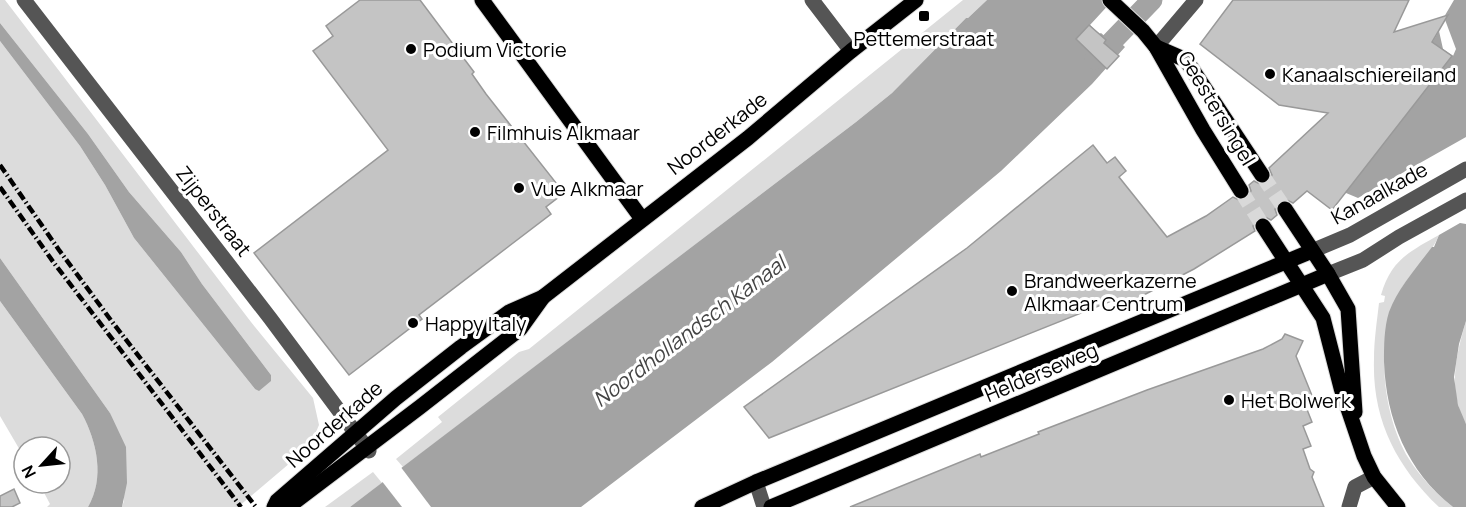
<svg xmlns="http://www.w3.org/2000/svg" width="1466" height="507" font-family="Manrope,sans-serif">
<style>
.green{fill:#dcdcdc}
.water{fill:#a3a3a3}
.pier{fill:#fff}
.lines{fill:none;stroke-linecap:round;stroke-linejoin:round}
.canal{stroke:#a3a3a3;stroke-width:21}
.building{fill:#c4c4c4;stroke:#999;stroke-width:1.5}
.major-tunnel{stroke:#d9d9d9;stroke-width:15;stroke-dasharray:15 8;stroke-linecap:butt}
.major-casing{stroke:#dbdbdb;stroke-width:17}
.minor{stroke:#555;stroke-width:15}
.major{stroke:#000;stroke-width:15}
.rail{stroke:#000;stroke-width:4.5;stroke-dasharray:9 3 1.5 3;stroke-linecap:butt}
.poi-dot{fill:#000;stroke:#fff;stroke-width:2}
.labels{text-anchor:middle;dominant-baseline:central;stroke-width:6;stroke-linejoin:round;paint-order:stroke}
.poi-label{font-size:20px;fill:#000;stroke:#fff;text-anchor:start}
.street-label{font-size:20px;fill:#000;stroke:#fff}
.water-label{font-size:21px;font-style:italic;fill:#444;stroke:#fff}
</style>
<rect width="100%" height="100%" fill="#fff"/>
<g class="green">
<polygon points="0,0 5,0 251,322 313,398 319,425 310,446 238,507 122,507 124,501 110,413 0,258 0,41 80,146 105,185 134,238 255,389 271,375 202,284 181,252 129,192 88,134 0,23"/>
<polygon points="963,0 987,0 968,18 966,18 892,93 856,122 403,467 396,459 442,422 438,417 519,352 529,349"/>
<path d="M 1439,235 C 1430,257 1411,271 1400,291 C 1374,338 1382,415 1409,459 C 1421,478 1436,493 1453,507 L 1439,507 C 1396,466 1372,419 1374,359 C 1374,340 1377,321 1379,303 L 1384,302 L 1385,296 L 1381,295 C 1391,260 1409,252 1439,235 Z"/>
<path d="M 0,301 L 82,414 C 97,442 105,478 88,507 L 47,507 L 50,504 L 39,483 L 60,483 L 60,447 L 24,447 L 24,457 L 0,416 Z"/>
<path d="M 1466,321 L 1466,424 C 1447,391 1456,355 1466,321 Z"/>
<polygon points="373,472 382,483 350,507 325,507"/>
</g>
<g class="water">
<polygon points="987,0 1113,0 1090,25 1099,34 1101,33 1108,39 1112,35 1125,47 1092,84 1001,171 772,362 581,507 350,507 856,122 892,93 966,18 968,18"/>
<polygon points="1454,0 1466,0 1466,137 1358,198 1346,193 1345,192 1439,31 1443,49 1453,56 1456,49 1444,17"/>
<polygon points="0,23 88,134 129,192 181,252 202,284 271,375 271,381 259,391 255,389 134,238 105,185 80,146 0,41"/>
<path d="M 1460,223 L 1466,224 L 1466,321 L 1459,344 L 1454,377 L 1458,405 L 1466,424 L 1466,507 L 1453,507 C 1407,471 1386,419 1384,362 C 1384,346 1384,328 1389,312 C 1398,288 1417,267 1432,247 L 1434,247 L 1439,235 Z"/>
<path d="M 0,258 L 110,413 L 126,447 L 127,483 L 122,507 L 88,507 C 105,478 97,442 82,414 L 0,301 Z"/>
</g>
<polygon class="pier" points="400,466 431,507 402,507 381,480"/>
<g class="lines">
<polyline class="canal" points="1095,59 1152,0"/>
</g>
<g class="building">
<polygon points="360,0 420,0 474,72 472,74 486,94 564,193 546,207 551,214 419,315 422,319 349,375 254,253 388,150 313,51 333,36 326,26"/>
<polygon points="1233,0 1409,0 1394,32 1448,15 1432,42 1452,56 1332,210 1307,191 1293,203 1285,199 1280,201 1275,209 1277,215 1271,220 1263,216 1257,218 1253,226 1255,231 1194,269 1111,312 1116,299 769,438 744,407 967,248 1093,145 1107,163 1115,157 1126,171 1119,177 1167,237 1206,216 1233,197 1241,201 1247,199 1251,191 1249,185 1254,181 1262,185 1268,183 1272,175 1269,168 1328,113 1279,105 1200,44"/>
<polygon points="1089,25 1106,40 1104,43 1119,56 1107,69 1076,39"/>
<polygon points="1285,334 1303,341 1296,356 1313,398 1304,402 1312,422 1303,426 1311,446 1303,449 1310,469 1314,472 1312,477 1324,507 850,507 980,454 981,457 1039,434 1038,432 1147,390 1263,349 1282,339"/>
<polygon points="14,489 20,503 12,507 0,507 0,496"/>
</g>
<g class="lines">
<g class="major-tunnel">
<polyline points="1262,175 1285,209"/>
<polyline points="1241,191 1263,226"/>
</g>
<g class="major-casing">
<g id="major">
<polyline points="482,0 642,219"/>
<polyline points="1110,0 1143,31 1156,47 1203,130 1241,191"/>
<polyline points="1156,47 1186,60 1262,175"/>
<polyline points="1285,209 1328,274 1348,309 1355,412"/>
<polyline points="1263,226 1323,318 1341,388 1364,456 1374,477 1398,507"/>
<polyline points="274,507 277,501 396,398 461,347 509,312 543,297 748,138 851,51 916,0"/>
<polyline points="288,507 420,407 520,329 543,297"/>
<polyline points="702,507 756,482 1312,251"/>
<polyline points="771,507 1328,274"/>
</g>
</g>
<g class="minor">
<polyline points="24,0 270,318 369,451"/>
<polyline points="812,0 851,51"/>
<polyline points="1156,47 1196,0"/>
<polyline points="1312,251 1350,235 1466,169"/>
<polyline points="1328,274 1363,260 1399,237 1466,200"/>
<polyline points="756,482 764,507"/>
<polyline points="1349,507 1355,487 1374,477"/>
</g>
<use href="#major" class="major"/>
<g class="rail">
<polyline points="0,165 59,250 113,323 256,507"/>
<polyline points="0,187 54,263 241,507"/>
</g>
</g>
<g class="poi-dot">
<rect x="918" y="10" width="12" height="12" rx="3"/>
<circle cx="411" cy="49" r="6"/>
<circle cx="1270" cy="74" r="6"/>
<circle cx="475" cy="132" r="6"/>
<circle cx="519" cy="188" r="6"/>
<circle cx="1012" cy="291" r="6"/>
<circle cx="413" cy="323" r="6"/>
<circle cx="1229" cy="400" r="6"/>
</g>
<g class="labels">
<g class="poi-label">
<text x="924" y="38" text-anchor="middle">Pettemerstraat</text>
<text x="423" y="49">Podium Victorie</text>
<text x="1282" y="74">Kanaalschiereiland</text>
<text x="487" y="132">Filmhuis Alkmaar</text>
<text x="531" y="188">Vue Alkmaar</text>
<text x="1024" y="280">Brandweerkazerne<tspan x="1024" dy="23">Alkmaar Centrum</tspan></text>
<text x="425" y="323">Happy Italy</text>
<text x="1241" y="400">Het Bolwerk</text>
</g>
<g class="street-label">
<text transform="translate(1217 108) rotate(59)">Geestersingel</text>
<text transform="translate(717 133) rotate(-38)">Noorderkade</text>
<text transform="translate(1379 193) rotate(-29)">Kanaalkade</text>
<text transform="translate(214 211) rotate(52)">Zijperstraat</text>
<text transform="translate(1041 372) rotate(-23)">Helderseweg</text>
<text transform="translate(334 424) rotate(-41)">Noorderkade</text>
</g>
<g class="water-label">
<text transform="translate(689 331) rotate(-37)">Noordhollandsch Kanaal</text>
</g>
</g>
<g transform="translate(42 465) rotate(243)"><circle r="28" fill="#ffffff" stroke="#999999" stroke-width="1.5"/>
<path d="M0-4.5L10 22L0 15L-10 22Z" fill="#000000"/>
<text y="-9" font-size="16" font-weight="bold" text-anchor="middle" fill="#000000">N</text>
</g>
</svg>
